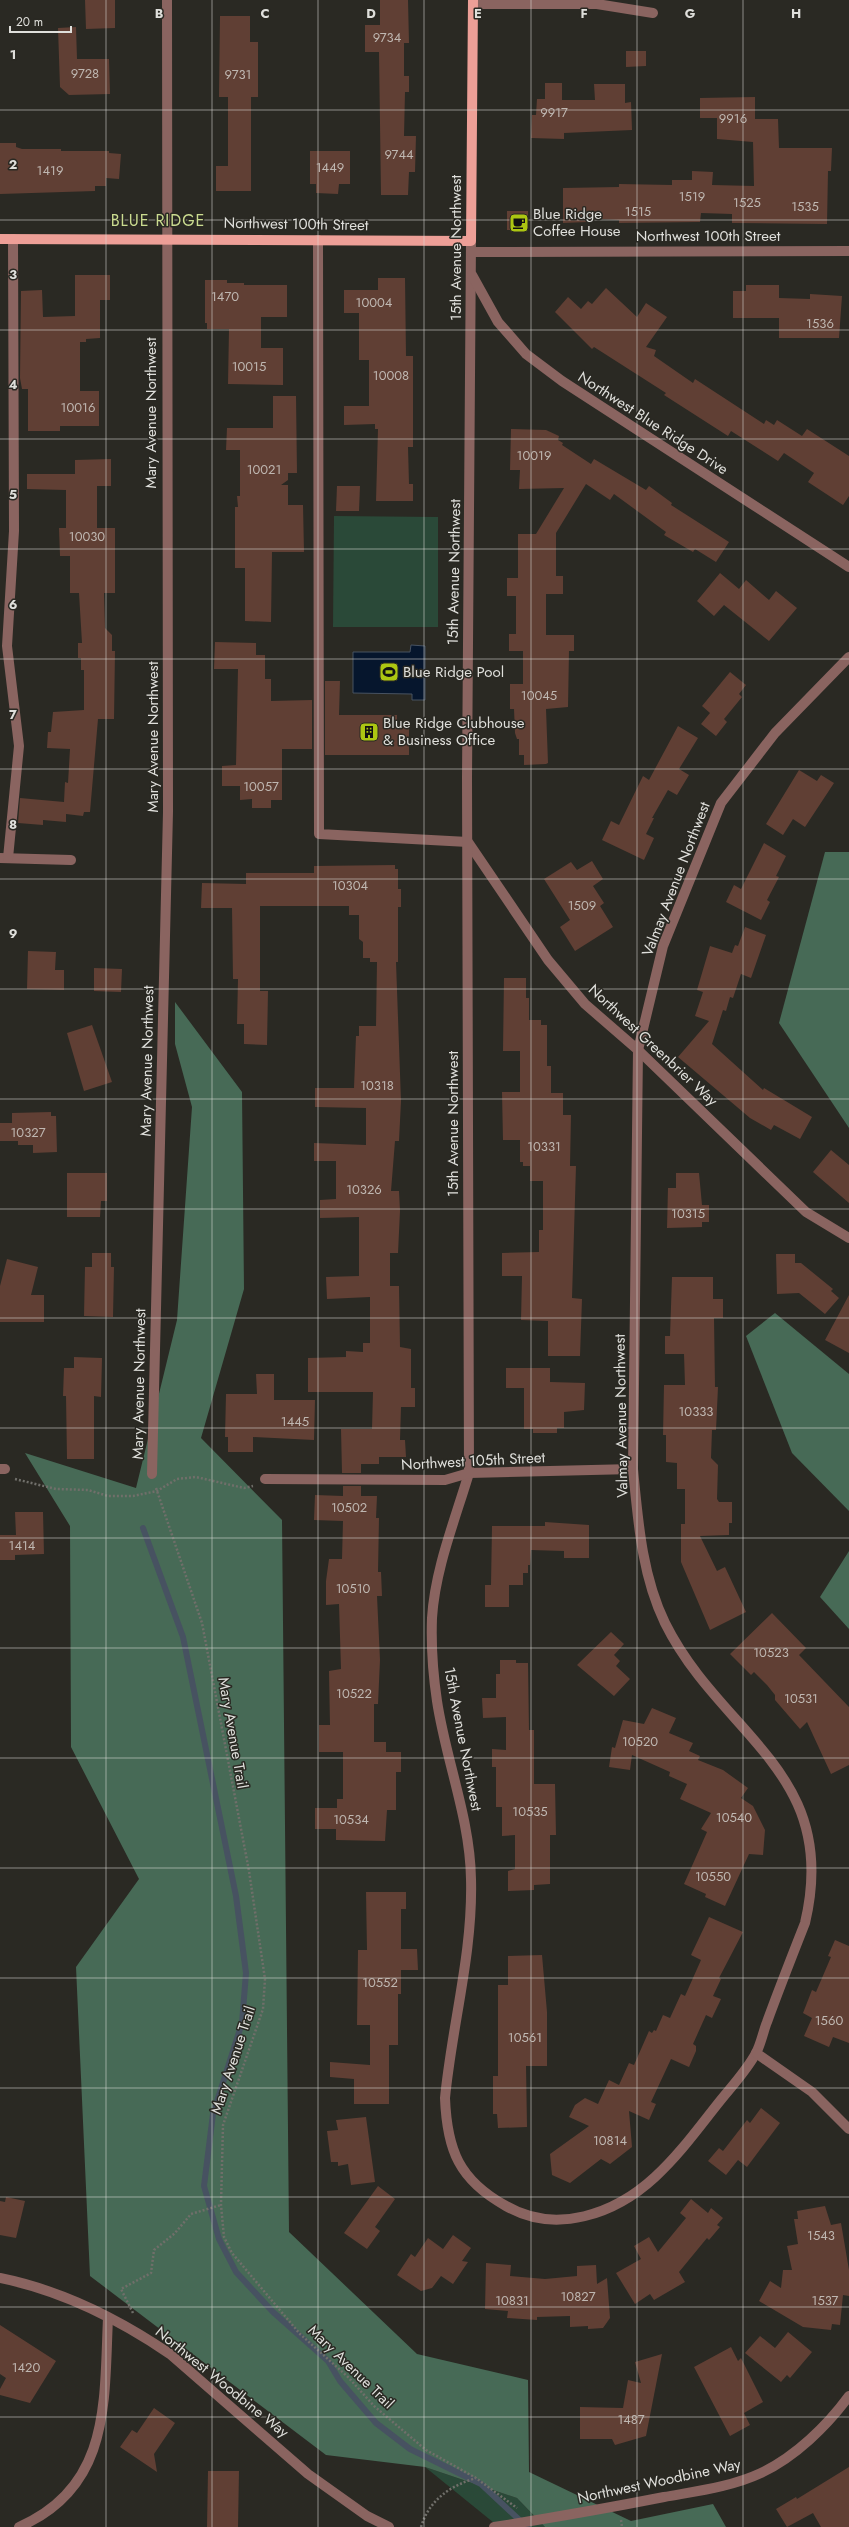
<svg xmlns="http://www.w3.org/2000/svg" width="849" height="2527" font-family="Jost,sans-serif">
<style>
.green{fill:#2a4938}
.forest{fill:#476a56}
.water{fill:#06162d;stroke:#475261}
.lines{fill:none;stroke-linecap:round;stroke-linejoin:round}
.stream{stroke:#475261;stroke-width:6}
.building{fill:#603f34}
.path{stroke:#706f6a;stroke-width:2.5;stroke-dasharray:2 2;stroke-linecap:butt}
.minor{stroke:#8a6460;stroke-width:10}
.major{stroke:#ed9f97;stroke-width:10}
.grid{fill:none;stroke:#dfdfdb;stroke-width:1;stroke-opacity:0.55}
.labels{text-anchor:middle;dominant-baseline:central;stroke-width:3;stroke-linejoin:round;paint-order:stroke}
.number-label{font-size:13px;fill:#bfb7b1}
.poi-label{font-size:15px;fill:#dfdfdb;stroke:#2a2923;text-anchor:start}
.street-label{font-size:15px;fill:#dfdfdb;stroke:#2a2923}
.neighbourhood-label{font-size:16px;letter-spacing:1px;fill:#cbdc90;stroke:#2a2923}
.grid-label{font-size:13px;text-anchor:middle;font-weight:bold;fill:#dfdfdb;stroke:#2a2923;stroke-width:3;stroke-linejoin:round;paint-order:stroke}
</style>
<rect width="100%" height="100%" fill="#2a2923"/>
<g class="green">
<polygon points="334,516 438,517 438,627 333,627"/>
<polygon points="425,2467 517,2498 545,2527 499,2527"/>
</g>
<g class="forest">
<polygon points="825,852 849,852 849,1128 779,1023"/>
<polygon points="175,1002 242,1092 244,1289 201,1438 282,1520 289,2232 417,2354 528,2380 529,2472 631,2521 713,2504 726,2527 545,2527 517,2498 425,2467 326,2455 90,2276 76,1967 139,1879 71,1747 70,1526 25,1453 136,1488 177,1320 192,1107 175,1044"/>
<polygon points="775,1313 849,1374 849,1511 792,1453 746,1336"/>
<polygon points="849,1551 849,1629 820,1597"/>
</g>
<polygon class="water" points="411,645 425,646 425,700 412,700 412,694 353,693 353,652 410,652"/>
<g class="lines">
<polyline class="stream" points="143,1528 183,1637 236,1896 246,1973 242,2023 213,2114 204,2186 219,2239 236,2272 273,2312 328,2361 340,2381 376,2423 410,2449 481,2484 527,2527"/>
</g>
<g class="building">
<polygon points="85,0 115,0 115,28 86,29"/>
<polygon points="380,0 408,0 409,43 404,43 404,76 409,76 409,92 405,92 404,136 416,136 415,172 409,172 408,195 381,195 379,52 365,52 365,25 380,25"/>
<polygon points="220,16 250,16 250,42 258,42 258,97 251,97 251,191 216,191 216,166 228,166 228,97 219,97"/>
<polygon points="76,27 77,59 109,59 110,94 69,95 60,87 58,28"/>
<polygon points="626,51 646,51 646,66 626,67"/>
<polygon points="545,83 562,83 562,100 595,100 594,84 625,84 625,103 631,102 632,130 564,133 564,139 531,138 532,115 536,115 537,99 545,99"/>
<polygon points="755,97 755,119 778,119 779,148 832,148 831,171 828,171 827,224 732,223 732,214 701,213 700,222 619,223 619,220 587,218 587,222 563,223 563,188 619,187 619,184 672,185 672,180 692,180 692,171 713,172 712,185 754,186 753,142 717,139 717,118 700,118 700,98"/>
<polygon points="0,143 16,143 16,147 22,149 61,149 61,151 109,151 109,153 121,154 119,179 106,178 106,186 95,186 95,191 0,194"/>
<polygon points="310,151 350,151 350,184 339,184 338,194 316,193 316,184 310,184"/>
<rect x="507" y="211" width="21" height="19"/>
<polygon points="75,275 110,275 110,300 100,300 100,338 86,339 86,342 80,342 80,391 99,391 99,426 60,426 60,431 28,431 28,389 22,389 20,378 21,291 42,290 43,317 75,316"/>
<polygon points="378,278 405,278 406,356 413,356 413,447 408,447 409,484 413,484 413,501 376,501 378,429 375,429 375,424 344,425 344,406 369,406 369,360 359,360 359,313 344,313 344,290 378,290"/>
<polygon points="205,280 227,280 227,283 244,283 244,285 287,285 287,317 261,317 261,348 283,348 283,385 228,384 229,329 207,329 207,323 205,323"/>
<polygon points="746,285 779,285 779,298 810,299 810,294 842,296 839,338 779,338 779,318 733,318 733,291 746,291"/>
<polygon points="606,288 637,317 646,303 667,317 646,347 656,350 654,356 693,383 695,379 764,424 766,420 774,425 777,420 802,436 807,429 849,456 849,496 843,505 808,482 814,473 784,453 778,461 731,431 728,436 664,395 666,393 594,347 592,349 555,312 568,297 581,309 588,301 592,304"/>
<polygon points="273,396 296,396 297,473 288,473 288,480 281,485 288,485 288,505 303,505 304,552 272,552 271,622 245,621 245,568 235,568 235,507 238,507 237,496 240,496 240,450 226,450 227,428 273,428"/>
<polygon points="511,429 546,430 559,436 558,440 563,443 562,445 591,464 594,459 646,490 649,486 672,503 671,505 729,542 716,562 695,549 693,552 664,535 666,532 614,494 610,500 586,484 556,533 556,576 563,576 563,594 546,594 546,635 574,635 574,651 569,651 568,707 546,709 548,763 546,764 524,765 524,755 519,755 519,739 517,739 515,733 514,709 510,709 510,684 523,684 523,651 509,651 509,634 516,634 516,596 507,596 507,578 518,578 518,534 536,534 564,488 519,489 520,470 510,470"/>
<polygon points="111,459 111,486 97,486 97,528 115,528 115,593 104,593 105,628 112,635 112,651 115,651 114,719 98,719 90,812 84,812 83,816 66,814 66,822 43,820 43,825 18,823 20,798 64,802 65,782 68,783 70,749 47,748 48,732 51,732 53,712 84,710 84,670 81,670 81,658 78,658 78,643 82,643 79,593 70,593 70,556 60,556 59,528 66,528 66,490 27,489 27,474 75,474 75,460"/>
<polygon points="337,486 360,486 359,511 336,511"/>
<polygon points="720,573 739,589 746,580 769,600 776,591 797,608 769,641 724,605 714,616 697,601"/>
<polygon points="215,642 256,643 256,655 265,655 265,679 271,679 271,701 312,700 312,749 282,749 282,800 271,800 271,808 252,808 252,799 240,800 240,786 222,786 222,766 236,765 238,669 214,669"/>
<polygon points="730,672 746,685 739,694 742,697 724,719 727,722 716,736 701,724 710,713 702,706"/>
<polygon points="325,681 340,681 339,715 397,715 397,725 409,725 409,755 325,755"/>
<polygon points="678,726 698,738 679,769 689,775 677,795 668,790 652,818 654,818 646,834 654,838 644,860 602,840 611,821 619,825 643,776 649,780"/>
<polygon points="799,770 817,781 821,775 834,783 805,827 793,819 783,835 766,824"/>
<polygon points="764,843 786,856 776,876 779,877 767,900 770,902 761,920 726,902 734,885 741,889"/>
<polygon points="592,861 603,879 593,886 604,903 600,906 613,927 575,951 560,927 570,920 544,879 571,862 577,870"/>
<polygon points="395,865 395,869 398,869 398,889 401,889 401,907 398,907 398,962 396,962 401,1101 399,1141 395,1141 391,1191 399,1191 400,1211 398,1253 390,1253 390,1286 399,1286 400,1347 411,1349 411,1388 415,1388 415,1407 401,1407 400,1440 405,1440 406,1457 379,1457 379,1464 361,1464 361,1473 342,1473 341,1429 372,1429 373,1392 308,1392 308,1358 346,1357 346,1351 363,1352 363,1343 370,1343 370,1297 327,1299 326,1277 359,1276 359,1217 320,1218 320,1200 336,1199 336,1161 314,1161 314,1143 366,1145 366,1108 315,1107 315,1088 354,1088 356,1036 359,1036 359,1026 376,1026 377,962 370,962 370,958 363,958 363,942 359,939 359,915 349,915 349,906 260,906 260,991 268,991 267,1045 244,1044 244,1024 237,1024 238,979 233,979 232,908 201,908 202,883 246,884 246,873 314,873 314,866"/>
<polygon points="745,927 766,935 751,978 741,974 733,998 730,997 726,1011 723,1010 712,1044 763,1090 764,1088 812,1117 800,1139 774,1125 771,1130 750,1118 678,1057 709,1021 695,1016 703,992 697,990 710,946 732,953 735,945 738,946"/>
<polygon points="28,951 56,952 55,970 64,970 64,990 27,989"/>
<polygon points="94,968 122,969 121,992 94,991"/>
<polygon points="504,978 526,978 526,998 529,998 529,1020 541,1020 541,1025 547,1025 547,1066 551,1066 551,1093 563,1093 563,1115 571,1115 570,1166 576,1166 572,1298 582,1299 580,1356 548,1356 548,1321 521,1320 522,1276 502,1276 502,1253 539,1252 539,1230 543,1230 543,1181 530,1181 530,1166 523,1166 523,1162 520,1162 520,1140 503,1140 502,1092 520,1092 520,1051 503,1051"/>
<polygon points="92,1025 112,1082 84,1091 67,1033"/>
<polygon points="51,1112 51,1116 56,1116 57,1152 33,1153 33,1145 18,1145 18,1141 0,1141 0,1123 12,1123 12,1113"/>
<polygon points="831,1150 849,1165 849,1203 813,1172"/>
<polygon points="67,1173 107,1173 107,1201 101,1201 100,1217 67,1217"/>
<polygon points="676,1173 699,1173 702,1205 709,1205 709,1222 702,1222 702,1227 667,1228 668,1188 676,1188"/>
<polygon points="92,1253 111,1253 111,1267 114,1267 113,1317 84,1316 85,1267 92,1267"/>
<polygon points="776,1254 795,1254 795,1263 801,1263 833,1289 831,1291 839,1298 825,1314 799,1293 777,1294"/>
<polygon points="7,1259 38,1267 31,1295 44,1295 44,1322 0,1322 0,1286"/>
<polygon points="672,1277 713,1277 713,1299 723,1299 723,1318 714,1318 715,1387 718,1387 716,1430 712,1430 711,1458 718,1465 717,1499 719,1502 732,1502 732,1523 729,1523 729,1535 700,1536 717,1571 725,1567 746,1612 710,1630 681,1562 681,1524 685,1524 685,1489 677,1489 677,1463 666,1462 666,1435 663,1435 664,1385 685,1385 684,1354 665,1354 665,1336 670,1336"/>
<polygon points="849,1295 849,1353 825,1340"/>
<polygon points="74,1357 102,1358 101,1397 94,1396 94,1459 67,1459 66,1396 63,1396 64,1368 74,1368"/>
<polygon points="506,1368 550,1368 550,1382 585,1383 584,1410 564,1412 564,1428 557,1428 557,1433 533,1433 533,1429 524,1429 524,1388 506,1388"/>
<polygon points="256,1374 274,1374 274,1400 315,1400 314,1440 253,1437 253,1452 228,1452 228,1437 225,1437 226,1394 257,1394"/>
<polygon points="343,1486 361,1486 361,1496 377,1496 376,1518 379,1518 378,1572 381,1572 382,1596 377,1596 380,1660 378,1704 374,1704 374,1742 386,1742 386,1752 401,1752 401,1772 396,1772 396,1810 387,1810 385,1841 336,1840 336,1829 315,1829 315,1808 337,1808 337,1799 343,1799 343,1752 319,1752 319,1725 330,1725 329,1671 341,1669 339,1604 326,1605 326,1581 329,1559 342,1559 343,1521 314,1520 315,1495 343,1496"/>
<polygon points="15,1512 43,1512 44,1554 15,1555 15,1560 0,1560 0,1535 16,1535"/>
<polygon points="545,1522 589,1525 589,1558 564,1558 564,1551 531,1550 530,1565 528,1565 528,1573 523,1573 523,1585 509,1585 509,1607 485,1607 485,1585 491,1585 492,1526 545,1526"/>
<polygon points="772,1613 806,1648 799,1655 849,1707 849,1765 831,1774 807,1722 800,1729 775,1700 775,1695 767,1685 754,1672 751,1675 730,1654"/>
<polygon points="611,1632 624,1644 614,1655 620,1661 616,1666 630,1679 614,1696 577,1665"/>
<polygon points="500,1660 516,1660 516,1663 528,1663 529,1730 534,1730 534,1784 555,1784 556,1835 550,1835 550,1884 534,1885 534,1890 508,1891 508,1871 515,1869 515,1835 502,1836 502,1807 496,1807 496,1767 492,1767 492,1749 506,1750 506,1717 483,1718 482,1698 496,1698 496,1674 500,1674"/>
<polygon points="652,1708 676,1718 669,1733 693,1743 689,1751 700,1756 698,1760 723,1770 748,1788 741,1798 753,1806 765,1830 763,1855 749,1854 725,1906 705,1897 706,1894 684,1884 707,1832 701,1829 711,1813 680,1799 687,1784 669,1776 670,1772 632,1755 630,1770 609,1767 612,1747 615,1748 623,1720 644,1724"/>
<polygon points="366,1892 406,1892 406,1909 401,1909 401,1949 417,1949 418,1970 401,1970 401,1994 398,1994 398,2045 389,2045 389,2104 354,2104 354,2079 330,2077 330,2062 370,2065 370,2025 357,2025 358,1950 367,1950"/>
<polygon points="709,1917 743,1932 719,1978 721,1979 713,1996 721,1999 712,2018 706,2015 693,2044 696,2046 696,2051 689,2067 671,2059 651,2102 656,2104 649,2120 629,2111 632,2147 610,2164 601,2159 570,2183 552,2175 550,2154 589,2126 569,2117 575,2105 585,2098 598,2104 609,2080 619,2085 629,2063 634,2065 649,2031 652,2033 654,2030 656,2031 663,2015 670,2018 681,1994 685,1996 701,1960 691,1955"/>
<polygon points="835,1940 849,1946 849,2043 833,2037 829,2047 804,2036 812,2018 803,2013 812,1990 816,1992 831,1957 828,1956"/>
<polygon points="542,1955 547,2012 547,2066 526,2066 527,2127 498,2128 497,2114 493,2114 493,2076 498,2076 498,1985 508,1985 508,1956"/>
<polygon points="761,2108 780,2123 747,2167 738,2160 726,2175 708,2161 719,2148 723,2151 747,2120 750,2123"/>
<polygon points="366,2117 375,2182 351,2185 348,2164 338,2166 338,2162 331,2162 327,2131 338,2130 336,2120"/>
<polygon points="378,2186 395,2199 375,2227 380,2231 367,2249 344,2233"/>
<polygon points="6,2197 25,2201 16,2238 0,2235 0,2201 5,2202"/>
<polygon points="691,2199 708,2213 711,2208 723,2218 717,2225 720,2227 709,2240 707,2238 679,2272 685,2282 654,2300 650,2294 635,2304 616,2273 641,2259 634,2246 649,2237 658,2252 686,2218 680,2213"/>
<polygon points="825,2206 831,2225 841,2223 849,2270 849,2296 843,2295 840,2325 832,2324 831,2330 803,2327 759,2301 770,2281 781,2288 783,2270 792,2270 787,2246 798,2244 794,2219 798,2219 797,2211"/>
<polygon points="453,2235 471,2248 462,2261 468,2262 453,2284 441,2276 432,2288 421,2291 397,2275 411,2254 415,2257 428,2238 443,2249"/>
<polygon points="486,2263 511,2265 510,2276 545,2279 577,2276 577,2266 596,2265 597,2284 607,2278 610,2318 603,2328 588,2329 588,2326 570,2327 570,2316 537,2317 537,2320 507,2318 508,2311 485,2309"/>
<polygon points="0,2325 56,2361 30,2403 0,2395 0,2389 6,2378 0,2374"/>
<polygon points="788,2332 812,2352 790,2378 787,2375 781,2382 745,2353 760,2336 775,2348"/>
<polygon points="731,2347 738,2361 741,2358 763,2402 744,2413 750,2425 730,2436 694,2367"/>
<polygon points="662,2354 646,2436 615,2445 612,2439 580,2439 580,2407 623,2408 628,2380 641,2383 635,2362"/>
<polygon points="154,2408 175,2423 154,2454 157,2472 120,2447 132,2430 137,2433"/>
<polygon points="849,2467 849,2527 821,2527 813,2513 787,2527 776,2509 796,2497 797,2499"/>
<polygon points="208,2471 239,2471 238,2527 207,2527"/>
</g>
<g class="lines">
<g class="path">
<polyline points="15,1479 56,1489 88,1490 108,1496 133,1496 157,1491 177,1479 196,1477 244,1488 253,1486"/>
<polyline points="156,1488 202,1623 249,1871 265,1979 263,2009 223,2125 221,2205 224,2237 232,2253 300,2334 348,2377 374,2406 426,2450 476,2478 517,2508"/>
<polyline points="133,2313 121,2289 151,2273 154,2250 175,2233 191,2214 221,2205"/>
<polyline points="621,2520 622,2527"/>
<path d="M 421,2527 C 429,2500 450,2486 476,2478"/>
</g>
<g class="minor">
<polyline points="473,4 597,4 653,13"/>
<polyline points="318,240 319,834 468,842 548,960 585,1004 638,1050 806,1212 849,1238"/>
<path d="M 471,241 L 467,778 L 469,1473 C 455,1520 435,1569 432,1618 C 431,1645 433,1674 437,1701 C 446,1761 470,1818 471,1879 C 473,1953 452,2025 445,2098 C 447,2150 459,2180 506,2206 C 556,2235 615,2214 655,2177 C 678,2156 697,2130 716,2106 C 729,2089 746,2072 756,2053 C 761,2044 763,2032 767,2022 C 779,1989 792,1956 805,1923 C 841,1772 721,1736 665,1623 C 642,1576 638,1521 633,1469 L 638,1050 L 663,946 L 721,803 L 775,733 L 849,657"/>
<polyline points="471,252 849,251"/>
<polyline points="472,275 498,322 526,354 562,381 849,567"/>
<polyline points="0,858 71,860"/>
<polyline points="8,858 19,746 7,646 14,531 13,239"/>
<polyline points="0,1469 5,1469"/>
<polyline points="152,1474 168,812 167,0"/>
<polyline points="265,1479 445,1480 469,1473 633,1469"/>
<polyline points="756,2053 812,2092 849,2129"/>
<path d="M 0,2278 C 60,2290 120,2320 170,2354 L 308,2474 L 367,2516 L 389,2527"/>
<path d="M 19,2527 C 111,2487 104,2402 108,2318"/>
<path d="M 494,2527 C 551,2518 608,2508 664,2497 C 697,2491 731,2487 761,2473 C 795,2457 827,2426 849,2396"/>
</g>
<polyline class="major" points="0,239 471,241 473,0"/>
</g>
<path class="grid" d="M 106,0 L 106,2527M 212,0 L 212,2527M 318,0 L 318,2527M 424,0 L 424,2527M 531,0 L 531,2527M 637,0 L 637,2527M 743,0 L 743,2527M 0,110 L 849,110M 0,220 L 849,220M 0,330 L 849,330M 0,439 L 849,439M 0,549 L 849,549M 0,659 L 849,659M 0,769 L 849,769M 0,879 L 849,879M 0,989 L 849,989M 0,1099 L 849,1099M 0,1209 L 849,1209M 0,1318 L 849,1318M 0,1428 L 849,1428M 0,1538 L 849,1538M 0,1648 L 849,1648M 0,1758 L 849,1758M 0,1868 L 849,1868M 0,1978 L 849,1978M 0,2088 L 849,2088M 0,2197 L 849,2197M 0,2307 L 849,2307M 0,2417 L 849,2417"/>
<defs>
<g id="cafe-square" transform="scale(1)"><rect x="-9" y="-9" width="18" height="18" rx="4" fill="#acc612" stroke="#2a2923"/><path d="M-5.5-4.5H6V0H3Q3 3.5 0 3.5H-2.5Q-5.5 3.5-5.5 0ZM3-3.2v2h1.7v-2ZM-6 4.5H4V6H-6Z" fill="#111"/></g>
<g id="stadium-square" transform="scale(1)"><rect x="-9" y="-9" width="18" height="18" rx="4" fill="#acc612" stroke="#2a2923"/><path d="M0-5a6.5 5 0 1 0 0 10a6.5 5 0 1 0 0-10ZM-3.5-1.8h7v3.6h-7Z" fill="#111"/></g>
<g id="building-square" transform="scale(1)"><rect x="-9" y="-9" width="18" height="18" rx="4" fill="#acc612" stroke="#2a2923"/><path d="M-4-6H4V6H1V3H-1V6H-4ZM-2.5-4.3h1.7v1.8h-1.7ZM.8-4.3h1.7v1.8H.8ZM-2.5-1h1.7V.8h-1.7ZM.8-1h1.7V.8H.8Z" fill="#111"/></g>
</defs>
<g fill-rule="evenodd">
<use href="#cafe-square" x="519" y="223"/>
<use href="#stadium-square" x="389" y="672"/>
<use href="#building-square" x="369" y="732"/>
</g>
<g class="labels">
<g class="number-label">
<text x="387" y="37">9734</text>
<text x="85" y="73">9728</text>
<text x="238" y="74">9731</text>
<text x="554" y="112">9917</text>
<text x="733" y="118">9916</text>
<text x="399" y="154">9744</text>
<text x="330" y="167">1449</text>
<text x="50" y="170">1419</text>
<text x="692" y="196">1519</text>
<text x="747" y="202">1525</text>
<text x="805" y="206">1535</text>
<text x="638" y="211">1515</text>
<text x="225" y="296">1470</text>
<text x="374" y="302">10004</text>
<text x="820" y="323">1536</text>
<text x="249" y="366">10015</text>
<text x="391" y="375">10008</text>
<text x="78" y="407">10016</text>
<text x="534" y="455">10019</text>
<text x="264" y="469">10021</text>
<text x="87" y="536">10030</text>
<text x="539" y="695">10045</text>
<text x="261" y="786">10057</text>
<text x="350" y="885">10304</text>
<text x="582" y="905">1509</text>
<text x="377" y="1085">10318</text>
<text x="28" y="1132">10327</text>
<text x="544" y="1146">10331</text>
<text x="364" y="1189">10326</text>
<text x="688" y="1213">10315</text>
<text x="696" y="1411">10333</text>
<text x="295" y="1421">1445</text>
<text x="349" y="1507">10502</text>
<text x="22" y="1545">1414</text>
<text x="353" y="1588">10510</text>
<text x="771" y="1652">10523</text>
<text x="354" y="1693">10522</text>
<text x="801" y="1698">10531</text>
<text x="640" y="1741">10520</text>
<text x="530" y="1811">10535</text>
<text x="734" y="1817">10540</text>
<text x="351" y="1819">10534</text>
<text x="713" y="1876">10550</text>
<text x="380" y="1982">10552</text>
<text x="829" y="2020">1560</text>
<text x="525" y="2037">10561</text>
<text x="610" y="2140">10814</text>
<text x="821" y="2235">1543</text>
<text x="578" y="2296">10827</text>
<text x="512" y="2300">10831</text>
<text x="825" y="2300">1537</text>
<text x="26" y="2367">1420</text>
<text x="631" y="2419">1487</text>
</g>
<g class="poi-label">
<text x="533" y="214">Blue Ridge<tspan x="533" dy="17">Coffee House</tspan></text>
<text x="403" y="672">Blue Ridge Pool</text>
<text x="383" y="723">Blue Ridge Clubhouse<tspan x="383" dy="17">&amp; Business Office</tspan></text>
</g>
<g class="street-label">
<text transform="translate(296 224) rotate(1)">Northwest 100th Street</text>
<text x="708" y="236">Northwest 100th Street</text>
<text transform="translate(456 248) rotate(-90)">15th Avenue Northwest</text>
<text transform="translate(151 413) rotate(-90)">Mary Avenue Northwest</text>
<text transform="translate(653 423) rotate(33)">Northwest Blue Ridge Drive</text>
<text transform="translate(454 572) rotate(-89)">15th Avenue Northwest</text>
<text transform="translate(153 737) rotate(-90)">Mary Avenue Northwest</text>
<text transform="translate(676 879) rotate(-69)">Valmay Avenue Northwest</text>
<text transform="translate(653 1045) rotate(43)">Northwest Greenbrier Way</text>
<text transform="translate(147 1061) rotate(-89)">Mary Avenue Northwest</text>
<text transform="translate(453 1124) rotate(-90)">15th Avenue Northwest</text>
<text transform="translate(139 1384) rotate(-89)">Mary Avenue Northwest</text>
<text transform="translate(621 1416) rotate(-91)">Valmay Avenue Northwest</text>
<text transform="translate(473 1461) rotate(-3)">Northwest 105th Street</text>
<text transform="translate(233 1733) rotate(80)">Mary Avenue Trail</text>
<text transform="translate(463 1739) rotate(79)">15th Avenue Northwest</text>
<text transform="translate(233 2060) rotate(-72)">Mary Avenue Trail</text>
<text transform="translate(351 2367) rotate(44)">Mary Avenue Trail</text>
<text transform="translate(222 2382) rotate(39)">Northwest Woodbine Way</text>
<text transform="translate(659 2481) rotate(-12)">Northwest Woodbine Way</text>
</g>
<g class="neighbourhood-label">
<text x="158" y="220">BLUE RIDGE</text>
</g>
</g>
<g class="grid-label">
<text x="159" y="18">B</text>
<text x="265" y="18">C</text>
<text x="371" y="18">D</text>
<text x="478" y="18">E</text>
<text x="584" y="18">F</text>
<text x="690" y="18">G</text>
<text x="796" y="18">H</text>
<text x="13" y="59">1</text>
<text x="13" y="169">2</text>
<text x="13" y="279">3</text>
<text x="13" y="389">4</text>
<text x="13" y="499">5</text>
<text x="13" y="609">6</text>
<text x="13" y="719">7</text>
<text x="13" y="829">8</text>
<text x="13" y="938">9</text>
</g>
<path d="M10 26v6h61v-6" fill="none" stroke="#dfdfdb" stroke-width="2"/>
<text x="16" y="26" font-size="12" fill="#dfdfdb" stroke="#2a2923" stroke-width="3" paint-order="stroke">20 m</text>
</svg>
